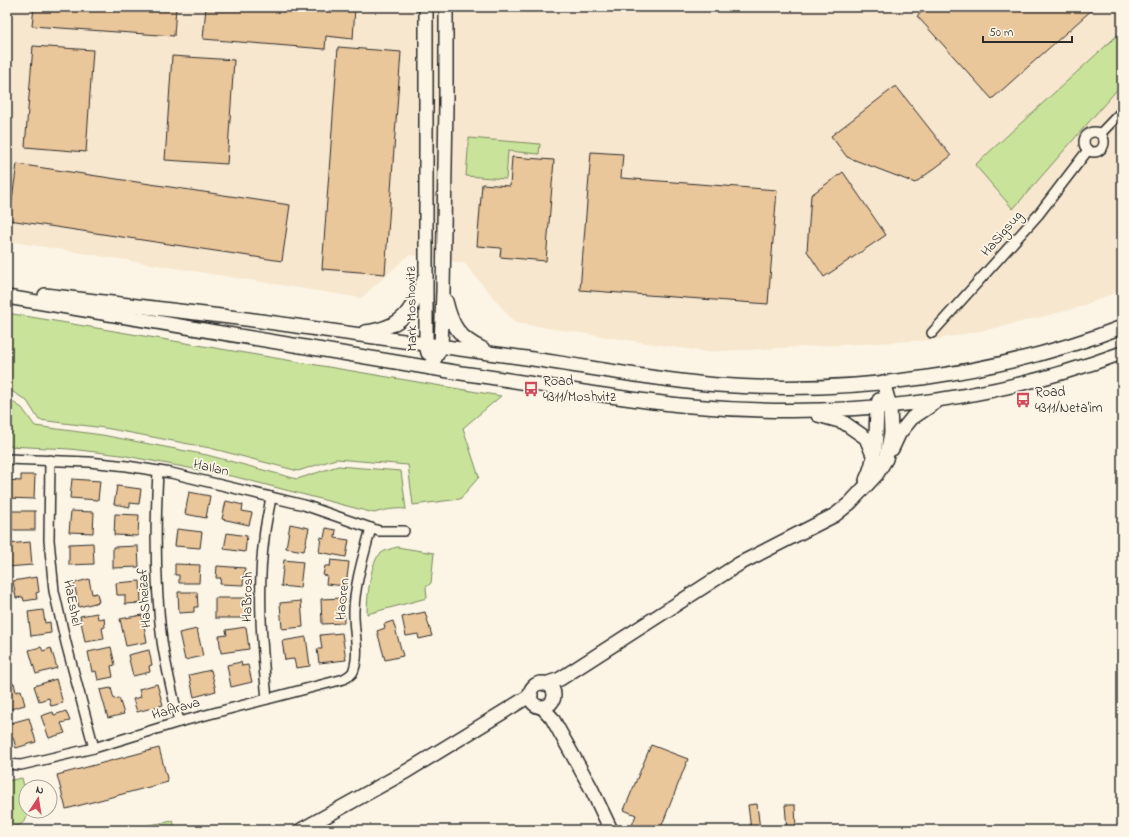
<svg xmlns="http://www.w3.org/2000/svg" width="1129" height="837" font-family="'Indie Flower',sans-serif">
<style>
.built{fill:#f7e7cf}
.green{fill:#c9e39a;stroke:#7a8762}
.building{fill:#eac69b;stroke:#2b2b2b}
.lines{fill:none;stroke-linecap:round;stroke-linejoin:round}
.street-casing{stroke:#2b2b2b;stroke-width:12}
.secondary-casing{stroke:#2b2b2b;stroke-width:16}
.street{stroke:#fcf5e5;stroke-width:9}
.secondary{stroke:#fcf5e5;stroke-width:13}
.labels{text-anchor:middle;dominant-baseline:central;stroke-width:3.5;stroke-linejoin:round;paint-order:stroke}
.street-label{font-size:14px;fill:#2b2b2b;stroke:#fcf5e5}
.poi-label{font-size:14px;fill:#2b2b2b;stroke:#fcf5e5;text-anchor:start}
</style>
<rect width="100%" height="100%" fill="#fcf5e5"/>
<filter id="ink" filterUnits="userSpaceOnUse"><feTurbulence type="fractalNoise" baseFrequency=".025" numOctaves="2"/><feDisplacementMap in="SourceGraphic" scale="8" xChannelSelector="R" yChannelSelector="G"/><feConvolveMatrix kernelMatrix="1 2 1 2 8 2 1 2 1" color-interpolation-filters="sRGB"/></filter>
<g filter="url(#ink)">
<polygon class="built" points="7,7 1122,7 1122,290 1077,308 1005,326 934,340 706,352 515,323 464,263 409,255 361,298 7,241"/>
<g class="green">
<polygon points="1122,31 1122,84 1013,209 975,165"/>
<polygon points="469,138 540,144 539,154 508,151 506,179 466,176"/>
<polygon points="7,313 501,396 463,428 479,477 460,499 413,505 408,465 336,459 298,471 210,448 105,428 39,420 27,401 7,388"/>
<path d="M 7,398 L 22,408 L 35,426 L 102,435 L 207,455 L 297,479 L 338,466 L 401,471 L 406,509 C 394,508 385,510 374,513 L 236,477 L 121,455 L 70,449 L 7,446 Z"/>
<path d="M 397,547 L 434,553 L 431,583 L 426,587 L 427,598 L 367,614 C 367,600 370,564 379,555 C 384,550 391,549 397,547 Z"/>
<path d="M 22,778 L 26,794 L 26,811 L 29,811 C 26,823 19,828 7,827 L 7,781 Z"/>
<polygon points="173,821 176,830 119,830"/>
</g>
<g class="building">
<polygon points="34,7 176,7 174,36 32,26"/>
<polygon points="206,7 355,7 353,39 326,36 325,49 203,39"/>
<polygon points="928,7 1095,7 992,99 917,16"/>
<polygon points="33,46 93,50 86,152 25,147"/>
<polygon points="338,47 401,52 385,274 322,269"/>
<polygon points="172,56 234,60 227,164 165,160"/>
<polygon points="896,86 951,156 915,183 847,157 831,136"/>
<polygon points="591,152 623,154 621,178 777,190 768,304 580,290"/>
<polygon points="512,157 554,160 546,261 500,257 501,248 477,246 482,184 510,186"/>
<polygon points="17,164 290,205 282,261 9,220"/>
<polygon points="843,172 886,235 824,277 807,251 811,195"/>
<polygon points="21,475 35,475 34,499 7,498 7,480 21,481"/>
<polygon points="72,479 100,481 98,500 70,498"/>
<polygon points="117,486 141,489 139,504 130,503 130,507 114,504"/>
<polygon points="189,492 210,496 206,518 185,514"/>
<polygon points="226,501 243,505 242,511 252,513 249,525 222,519"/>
<rect x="11" y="511" width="24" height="19"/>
<polygon points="71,511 94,512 93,533 69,532"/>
<polygon points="115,514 139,515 138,536 114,535"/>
<polygon points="290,524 309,528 304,551 286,548"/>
<polygon points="326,528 336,530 335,538 349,540 346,557 319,552 321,537 324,538"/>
<polygon points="177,529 202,532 200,548 175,546"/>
<polygon points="227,533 247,536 245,552 224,549"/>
<polygon points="30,542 32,565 7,567 7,544"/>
<polygon points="93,543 94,564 69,565 69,544"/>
<polygon points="138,546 139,567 113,568 113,547"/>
<polygon points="284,560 303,562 300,588 281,586"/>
<polygon points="331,560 349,562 346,586 326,584 327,576 323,575 325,566 330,566"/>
<polygon points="175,564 200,565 199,583 179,583 179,575 175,575"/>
<polygon points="217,566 245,568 243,585 220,584 221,578 216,578"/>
<polygon points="37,577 39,592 36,593 37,599 24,601 23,597 16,598 13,581"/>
<polygon points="89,579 92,594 97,593 99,602 79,607 74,583"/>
<polygon points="140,581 141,603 125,604 125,595 117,595 116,583"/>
<polygon points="178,592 197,592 198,607 194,607 194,612 179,613"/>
<polygon points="215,598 246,598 245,618 215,618"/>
<polygon points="343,598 344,623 322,624 321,599"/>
<polygon points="301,601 303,627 282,629 280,603"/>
<polygon points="43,610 45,623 50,622 51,633 31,636 28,612"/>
<polygon points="425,612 432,636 419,639 418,634 406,636 402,617"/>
<polygon points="97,613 98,619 104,618 105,627 102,628 104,639 85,642 80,616"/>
<polygon points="142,615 147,642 126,646 120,619"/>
<polygon points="393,621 403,656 385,660 377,631 385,628 384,624"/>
<polygon points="246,627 249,649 221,653 219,636 227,635 226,630"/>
<polygon points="197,629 203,656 185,660 179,633"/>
<polygon points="342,633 346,660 319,663 317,649 322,649 320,635"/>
<polygon points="306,637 310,666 296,668 294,659 285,660 282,641"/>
<polygon points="41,647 43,651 51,648 57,668 36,674 29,650"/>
<polygon points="111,647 115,665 111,666 113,677 98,680 96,671 92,672 88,652"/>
<polygon points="149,650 152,665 149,666 150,672 133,676 128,655"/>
<polygon points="7,658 11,673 7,674"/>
<polygon points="241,662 242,666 248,665 252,682 231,687 227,665"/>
<polygon points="211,670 216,691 194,697 189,675"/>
<polygon points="56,679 63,703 51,706 49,698 39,701 34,686"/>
<polygon points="14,683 16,692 21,690 25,705 7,710 7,685"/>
<polygon points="157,684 163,705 137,712 133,699 141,697 139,689"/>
<polygon points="111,688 114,699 119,698 124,714 108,718 100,690"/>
<polygon points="66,711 70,721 61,723 65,733 49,738 41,716 53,712 54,715"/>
<polygon points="29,718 36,742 16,748 13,737 7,739 7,724"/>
<polygon points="651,745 688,759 660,830 636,830 631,828 636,815 624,810"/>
<polygon points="159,748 168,782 66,809 57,775"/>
<polygon points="757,804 760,830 751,830 748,805"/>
<polygon points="785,805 795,805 796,830 787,830"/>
</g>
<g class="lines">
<g class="street-casing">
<g id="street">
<circle cx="1094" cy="142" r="10"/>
<polyline points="1100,134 1122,111"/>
<polyline points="932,333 1038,215 1088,150"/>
<polyline points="7,459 89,462 127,466 171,473 304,505 379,531 404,531"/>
<polyline points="50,460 49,540 54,591 66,643 94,748"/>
<path d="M 158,471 C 155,528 155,585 162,641 C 166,668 173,695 179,722"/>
<path d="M 267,699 C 262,648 257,590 264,539 C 265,525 269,511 271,497"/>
<path d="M 7,764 L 21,765 L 94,748 L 179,722 L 344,679 C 348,676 353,675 354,669 C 360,652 353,628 354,610 C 355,582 364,555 371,528"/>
</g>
</g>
<g class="secondary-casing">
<g id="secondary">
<polyline points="426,7 426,345 428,353"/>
<path d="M 45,295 C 112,303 179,311 246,319 C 330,331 413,343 496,354 C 570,363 644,379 718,385 C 851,395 998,375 1122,327"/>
<path d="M 7,297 C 158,322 309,349 461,373 C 504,379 547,386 590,393 C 624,398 657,403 691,406 C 837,419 984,404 1122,353"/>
<path d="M 446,301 C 452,326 459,338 483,349"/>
<path d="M 365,332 C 404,327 411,312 425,277"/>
<polyline points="430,368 441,347 443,291 446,104 446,7"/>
<polyline points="818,415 843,422 866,438 873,455"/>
<polyline points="892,449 899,434 912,418 936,402"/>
<path d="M 866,480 C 877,458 876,432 877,407 L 879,400"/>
<circle cx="542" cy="695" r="12"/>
<polyline points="545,684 560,679 739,564 835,515 850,503 877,474 886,459 891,433 890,406 883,382"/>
<polyline points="542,707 552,718 591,788 611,830"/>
<polyline points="301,830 407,771 531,695"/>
</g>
</g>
<use href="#street" class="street"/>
<use href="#secondary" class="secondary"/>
</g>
</g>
<defs>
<g id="bus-bare" transform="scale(1.2)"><path d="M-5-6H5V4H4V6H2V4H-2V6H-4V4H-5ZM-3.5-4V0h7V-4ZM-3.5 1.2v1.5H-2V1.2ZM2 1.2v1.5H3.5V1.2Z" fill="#d1495b" stroke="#fcf5e5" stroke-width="2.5" paint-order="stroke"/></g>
</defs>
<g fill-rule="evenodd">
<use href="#bus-bare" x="531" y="389"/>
<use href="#bus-bare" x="1023" y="400"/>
</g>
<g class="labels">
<g class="street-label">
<text transform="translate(1002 234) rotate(-49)">HaSigsug</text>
<text transform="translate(412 309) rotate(-91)">Mark Moshovitz</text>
<text transform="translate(211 468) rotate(13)">HaIlan</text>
<text transform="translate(248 597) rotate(-89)">HaBrosh</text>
<text transform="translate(145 598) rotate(-94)">HaSheizaf</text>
<text transform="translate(343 599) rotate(-84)">HaOren</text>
<text transform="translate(72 603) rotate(79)">HaEshel</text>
<text transform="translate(176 709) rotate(-16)">HaArava</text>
</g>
<g class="poi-label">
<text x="543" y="381">Road<tspan x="543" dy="16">4311/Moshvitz</tspan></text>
<text x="1035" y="392">Road<tspan x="1035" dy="16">4311/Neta'im</tspan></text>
</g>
</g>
<rect width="1129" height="837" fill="none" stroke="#fcf5e5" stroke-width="24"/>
<rect x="12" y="12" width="1105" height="813" fill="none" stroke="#2b2b2b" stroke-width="1.5" filter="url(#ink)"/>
<g transform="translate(38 799) rotate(12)"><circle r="19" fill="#fcf5e5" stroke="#a8a49b"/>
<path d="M0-3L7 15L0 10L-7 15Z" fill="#d1495b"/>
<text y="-6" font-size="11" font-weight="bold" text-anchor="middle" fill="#2b2b2b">N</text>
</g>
<path d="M983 36v6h89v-6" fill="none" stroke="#2b2b2b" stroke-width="2"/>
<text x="989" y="36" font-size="12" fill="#2b2b2b" stroke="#fcf5e5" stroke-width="3" paint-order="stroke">50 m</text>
</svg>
